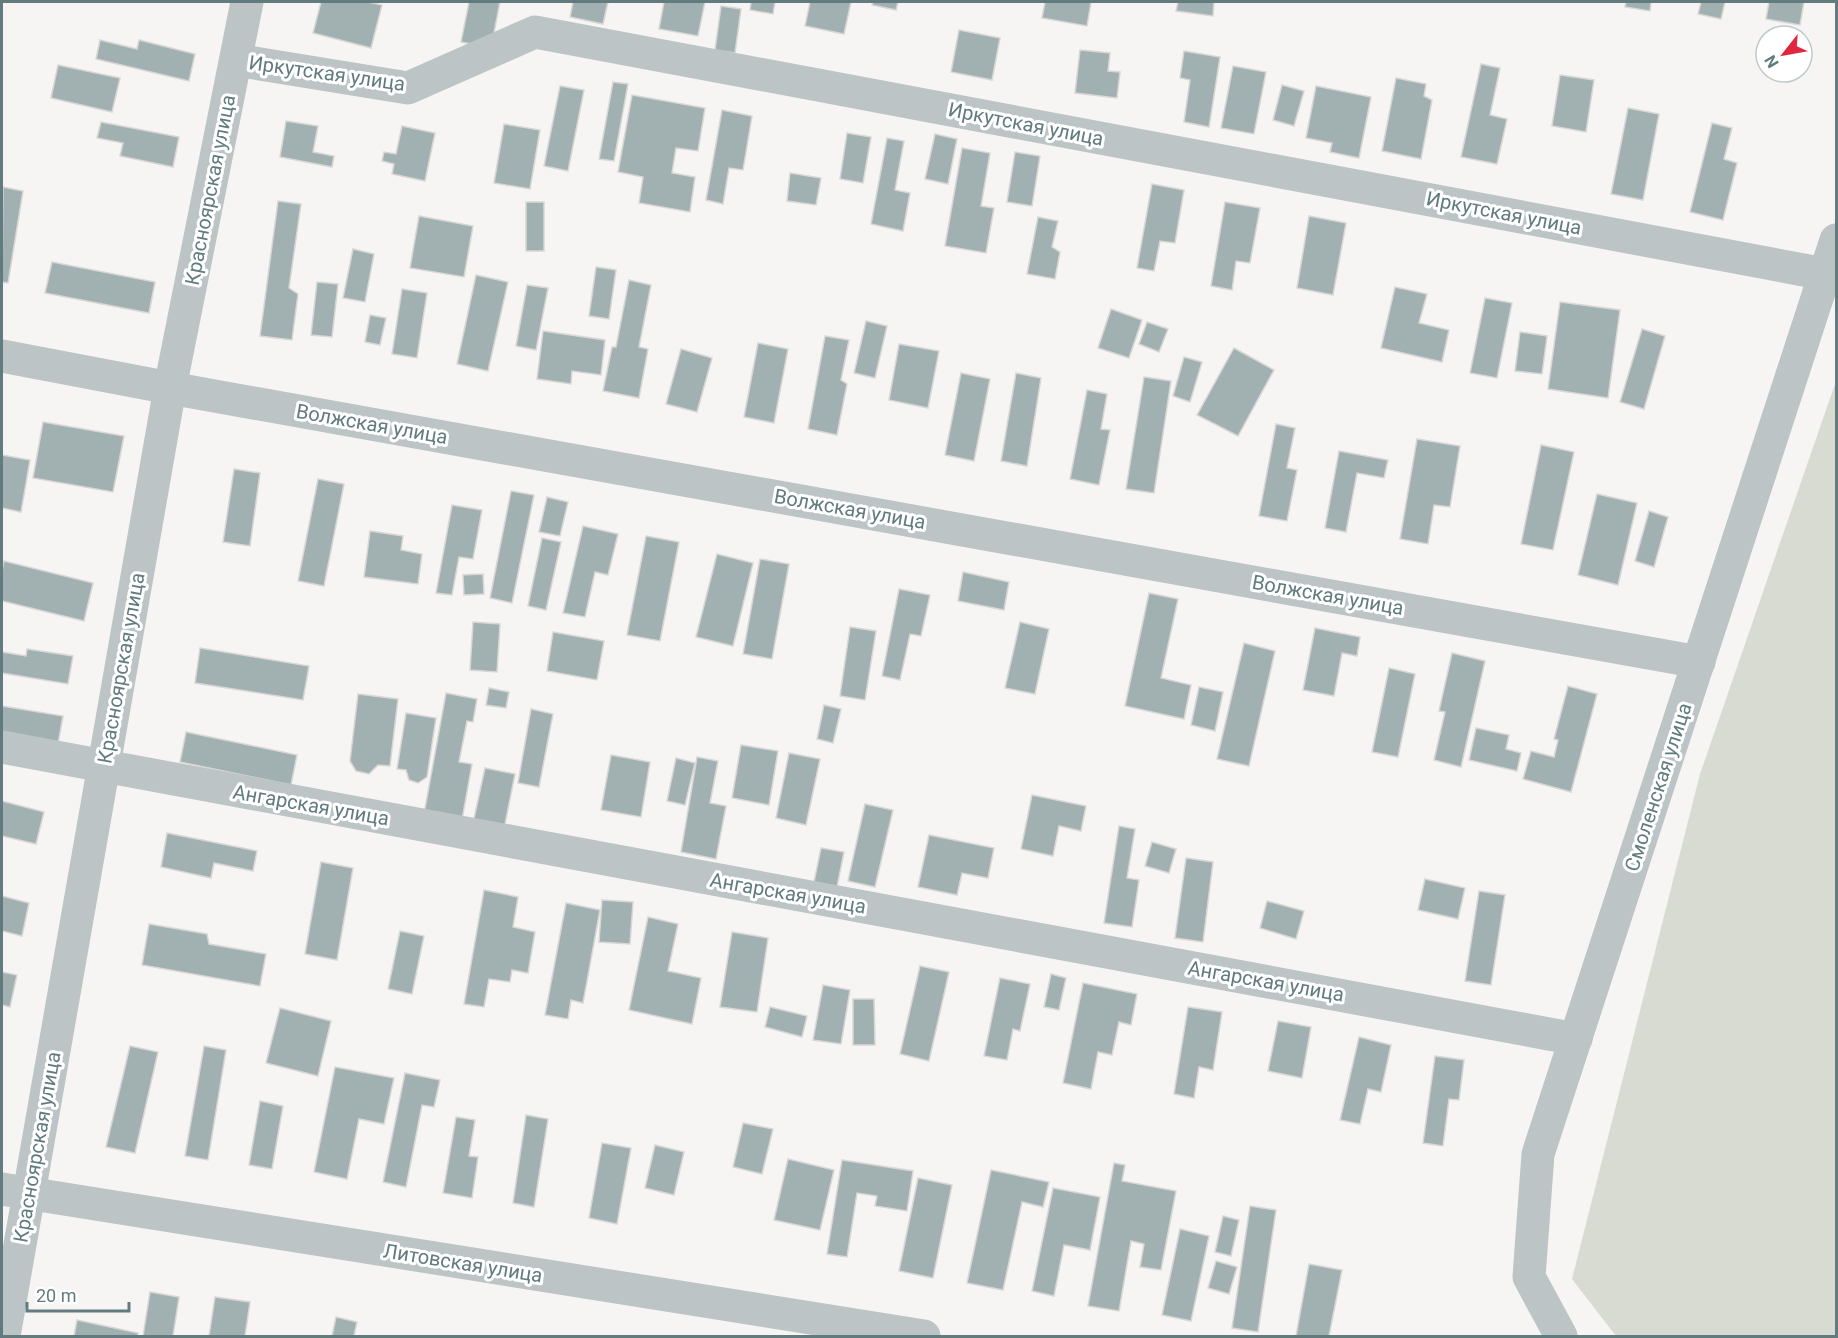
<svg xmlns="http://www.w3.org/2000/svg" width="1838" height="1338" font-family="Roboto,sans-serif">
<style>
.green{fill:#d8dbd2}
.building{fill:#a1b0b1;stroke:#d8d7d5;stroke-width:1.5}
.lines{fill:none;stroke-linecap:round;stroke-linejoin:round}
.minor{stroke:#bcc4c5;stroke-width:33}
.labels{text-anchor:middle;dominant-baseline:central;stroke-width:6;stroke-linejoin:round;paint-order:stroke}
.street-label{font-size:20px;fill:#617b7e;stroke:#fff}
</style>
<rect width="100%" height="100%" fill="#f6f5f3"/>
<polygon class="green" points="1836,381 1836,1336 1616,1336 1572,1279 1700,774"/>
<g class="building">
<polygon points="321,2 368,2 382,5 371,48 313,33"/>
<polygon points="469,2 500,2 491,48 461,42"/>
<polygon points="573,2 608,2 603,24 570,17"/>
<polygon points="664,2 705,2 698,36 659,29"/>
<polygon points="751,2 775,2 773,14 750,10"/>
<polygon points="810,2 851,2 844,34 805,26"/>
<polygon points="873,2 898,2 896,10 872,5"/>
<polygon points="1045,2 1091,2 1087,26 1042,18"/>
<polygon points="1178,2 1214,2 1213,16 1176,11"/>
<polygon points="1626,2 1651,2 1650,11 1625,7"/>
<polygon points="1701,2 1725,2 1721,19 1698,14"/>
<polygon points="1769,2 1804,2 1800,25 1766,19"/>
<polygon points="721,6 741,9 735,53 715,50"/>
<polygon points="959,30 1000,38 992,80 951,72"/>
<polygon points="100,40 137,49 139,40 195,54 189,81 96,59"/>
<polygon points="1080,50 1110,53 1108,71 1120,72 1117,98 1075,93"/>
<polygon points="1184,51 1220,57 1209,127 1184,122 1190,80 1180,78"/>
<polygon points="1481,64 1500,68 1490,115 1507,119 1497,164 1461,157"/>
<polygon points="58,65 120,78 112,112 51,98"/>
<polygon points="1233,66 1266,72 1254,134 1221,128"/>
<polygon points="1560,75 1594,80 1586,132 1552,126"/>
<polygon points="1396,78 1426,84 1424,96 1432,100 1421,159 1382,151"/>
<polygon points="613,82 628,84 614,161 599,159"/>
<polygon points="1282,85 1304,91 1294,126 1273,120"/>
<polygon points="560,86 584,90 568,171 544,166"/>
<polygon points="1316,86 1371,97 1359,158 1330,152 1332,143 1306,138"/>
<polygon points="632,95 705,108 698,151 676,148 672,173 695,177 690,212 639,203 643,177 618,172"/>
<polygon points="1628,108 1659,114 1643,200 1611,194"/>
<polygon points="722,110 752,116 743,170 729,168 723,204 706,200"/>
<polygon points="286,121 318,126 313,152 334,156 332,167 280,157"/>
<polygon points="101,122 179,137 173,167 120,156 123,143 97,138"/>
<polygon points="1712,123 1732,128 1724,159 1737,163 1723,220 1690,212"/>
<polygon points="504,124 540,130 530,189 494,183"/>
<polygon points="402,126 435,133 425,181 392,174 394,164 382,161 384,152 396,154"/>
<polygon points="847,133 871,137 863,183 840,179"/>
<polygon points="935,134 957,139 948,184 925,179"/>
<polygon points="887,138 904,141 895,190 910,193 903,231 871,224"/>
<polygon points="962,148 990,153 981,206 994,208 986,253 945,246"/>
<polygon points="1015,152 1040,156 1032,206 1007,202"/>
<polygon points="790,173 821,178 816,205 787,201"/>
<polygon points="1152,184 1184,190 1175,243 1160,241 1154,271 1137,268"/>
<polygon points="3,187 23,191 8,283 2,282"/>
<polygon points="278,201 301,204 289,288 298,294 292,340 260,336"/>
<rect x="526" y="202" width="18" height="49"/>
<polygon points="1225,202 1260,208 1250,263 1236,261 1232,290 1211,286"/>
<polygon points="419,216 473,226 464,277 410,268"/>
<polygon points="1309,216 1346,223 1333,295 1297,288"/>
<polygon points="1038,217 1058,221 1052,247 1060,252 1055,279 1027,274"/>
<polygon points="353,249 374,254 365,302 343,298"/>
<polygon points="52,262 155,282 149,313 45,293"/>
<polygon points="596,267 616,270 609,319 589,316"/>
<polygon points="476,275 508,282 488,371 457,364"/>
<polygon points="629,280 651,285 639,347 648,349 639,398 603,391 612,347 616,347"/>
<polygon points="317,282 338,284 332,337 311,335"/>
<polygon points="527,285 548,288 536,350 516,346"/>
<polygon points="1395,287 1427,294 1419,323 1449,330 1442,362 1381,348"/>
<polygon points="402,289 427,293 417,358 392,354"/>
<polygon points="1485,298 1512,303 1497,378 1470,373"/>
<polygon points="1560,302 1620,310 1608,398 1548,389"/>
<polygon points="1111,309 1142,320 1129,358 1098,348"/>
<polygon points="370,315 386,318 380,345 365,342"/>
<polygon points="866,321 887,326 875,378 854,373"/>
<polygon points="1147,322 1168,329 1159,352 1139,344"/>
<polygon points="1642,329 1665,336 1644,409 1620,402"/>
<polygon points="543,331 605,340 601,375 572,371 571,384 537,379"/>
<polygon points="1520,332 1547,336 1542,374 1515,371"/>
<polygon points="825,336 849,340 841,380 847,384 837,435 808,429"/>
<polygon points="758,343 788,349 774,423 744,417"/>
<polygon points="899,344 939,351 928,408 889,400"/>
<polygon points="1234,348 1274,370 1238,436 1197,415"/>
<polygon points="681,349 712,358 697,412 666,404"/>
<polygon points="1184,357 1202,362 1190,402 1173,396"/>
<polygon points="961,373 990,379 974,461 945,455"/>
<polygon points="1016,373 1041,378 1027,466 1001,461"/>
<polygon points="1144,377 1171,381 1154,493 1126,489"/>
<polygon points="1087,390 1107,394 1101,429 1110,430 1099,485 1070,479"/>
<polygon points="43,422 124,436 113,492 33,478"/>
<polygon points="1276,424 1295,428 1287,468 1297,470 1287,521 1259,516"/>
<polygon points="1417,439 1460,446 1450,507 1434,505 1428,544 1400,539"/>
<polygon points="1541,445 1574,452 1553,550 1521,544"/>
<polygon points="1339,451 1388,460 1384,478 1357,473 1346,532 1325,528"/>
<polygon points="2,455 30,460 21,512 2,508"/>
<polygon points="234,469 260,473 250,546 223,542"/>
<polygon points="318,479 344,484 324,586 298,581"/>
<polygon points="511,491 534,495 512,603 490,598"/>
<polygon points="1597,494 1637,503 1618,585 1578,575"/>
<polygon points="547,497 568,502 560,536 539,532"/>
<polygon points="452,505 482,510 473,559 459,557 452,595 436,593"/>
<polygon points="1649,511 1668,517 1654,567 1635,561"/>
<polygon points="583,526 618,534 608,575 595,572 585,617 563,613"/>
<polygon points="370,531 403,536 401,550 422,554 418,584 364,577"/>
<polygon points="646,536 679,542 660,641 627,635"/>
<polygon points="542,538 561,542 546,610 528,606"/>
<polygon points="717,554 753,563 733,646 696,637"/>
<polygon points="760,559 789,564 772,659 743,654"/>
<polygon points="4,561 93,583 84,621 2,601 2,571"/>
<polygon points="963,572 1009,582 1004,610 958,601"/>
<polygon points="483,574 484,594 464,595 463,575"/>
<polygon points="899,589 930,595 921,636 910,634 900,680 882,676"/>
<polygon points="1149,593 1178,599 1161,678 1191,685 1184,719 1125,706"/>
<polygon points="473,622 500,624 497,672 470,670"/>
<polygon points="1020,622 1049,629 1035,694 1005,688"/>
<polygon points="850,627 876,631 865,700 840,696"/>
<polygon points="1315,628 1360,637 1357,656 1342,653 1334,696 1303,690"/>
<polygon points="553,632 604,641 597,680 547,671"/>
<polygon points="1244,643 1275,651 1249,766 1217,759"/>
<polygon points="200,648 309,666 303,700 195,683"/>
<polygon points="27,649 73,656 68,684 2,673 2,652 26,656"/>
<polygon points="1452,653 1485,661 1461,767 1434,760 1445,712 1439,711"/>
<polygon points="1389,668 1415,674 1398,757 1372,752"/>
<polygon points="1568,686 1597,694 1571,792 1523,779 1531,751 1554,757 1558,740 1554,739"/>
<polygon points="1199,687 1223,692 1215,731 1191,725"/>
<polygon points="489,688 509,692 506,708 486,705"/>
<polygon points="446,693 477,699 473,722 467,721 459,762 472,764 462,820 424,814"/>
<polygon points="358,694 398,699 390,766 378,765 369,774 356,771 350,761"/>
<polygon points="824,705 841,709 833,743 817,739"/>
<polygon points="2,706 63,716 58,744 2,734"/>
<polygon points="531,709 553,714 539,787 518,783"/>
<polygon points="406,713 436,718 427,777 418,783 409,780 406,770 397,769"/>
<polygon points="1476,728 1509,735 1506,749 1521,753 1517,771 1469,760"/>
<polygon points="186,732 297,755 291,785 180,762"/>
<polygon points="741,745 778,751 769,805 732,798"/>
<polygon points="789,753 820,759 806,825 776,818"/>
<polygon points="611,755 650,762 641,817 601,810"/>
<polygon points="697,757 718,761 710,803 726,806 716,859 681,852"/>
<polygon points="676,758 695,763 685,805 667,801"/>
<polygon points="485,768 515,774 504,829 473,823"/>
<polygon points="1032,795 1086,806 1081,831 1059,826 1053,856 1021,849"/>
<polygon points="2,801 44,812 36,844 2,836"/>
<polygon points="865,804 893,810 875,887 848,881"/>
<polygon points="1119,826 1135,829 1127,878 1139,880 1132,927 1104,923"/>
<polygon points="167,833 257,851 253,871 214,863 211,878 161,867"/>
<polygon points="929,835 994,848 988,878 962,873 957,895 918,887"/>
<polygon points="1152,842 1176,849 1169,873 1145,866"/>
<polygon points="821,848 844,852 837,887 814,882"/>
<polygon points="1186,858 1213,862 1203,942 1175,938"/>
<polygon points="321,862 353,868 337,960 305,954"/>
<polygon points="1425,879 1465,888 1458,919 1418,910"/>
<polygon points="484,890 518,897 513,927 535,932 528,973 512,970 510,982 489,979 484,1007 464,1004"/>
<polygon points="1479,891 1505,895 1491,985 1465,981"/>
<polygon points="2,896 29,903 22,936 2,931"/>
<polygon points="602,900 633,902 630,944 599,942"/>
<polygon points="1267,901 1304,911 1296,939 1260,928"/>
<polygon points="566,903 600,910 583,1003 571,1000 568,1019 545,1015"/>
<polygon points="648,917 678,924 668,971 701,978 692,1024 629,1010"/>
<polygon points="149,924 207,934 209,944 266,954 260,986 142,965"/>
<polygon points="400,931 424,936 412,994 388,989"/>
<polygon points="732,932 768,938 757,1012 720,1007"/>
<polygon points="920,966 949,972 929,1061 900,1054"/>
<polygon points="2,972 17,975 10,1007 2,1005"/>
<polygon points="1051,974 1066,978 1059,1010 1044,1007"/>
<polygon points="1000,978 1030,984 1020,1031 1013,1029 1007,1060 984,1056"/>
<polygon points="1083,983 1137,994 1131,1025 1119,1022 1112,1055 1098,1052 1091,1089 1063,1083"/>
<polygon points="823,985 850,990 841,1044 813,1040"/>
<polygon points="853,999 874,999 875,1045 853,1045"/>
<polygon points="770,1007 807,1016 802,1037 765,1027"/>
<polygon points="1188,1007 1222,1012 1213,1070 1199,1067 1194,1098 1174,1094"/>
<polygon points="280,1008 331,1021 318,1076 266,1063"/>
<polygon points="1278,1021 1311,1027 1302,1078 1268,1071"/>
<polygon points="1359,1037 1391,1045 1381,1092 1368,1089 1360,1124 1340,1120"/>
<polygon points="130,1046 158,1052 135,1153 106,1147"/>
<polygon points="204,1046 226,1050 208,1160 185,1156"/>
<polygon points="1435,1056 1464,1060 1459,1100 1449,1099 1443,1146 1423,1143"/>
<polygon points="335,1067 394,1078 384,1124 359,1119 347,1179 314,1172"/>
<polygon points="405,1073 440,1080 434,1107 422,1105 406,1187 383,1182"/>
<polygon points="260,1101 283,1106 272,1169 249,1165"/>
<polygon points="526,1115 548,1119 534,1207 513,1203"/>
<polygon points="456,1117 475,1120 469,1156 478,1157 472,1198 443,1193"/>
<polygon points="743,1123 773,1129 762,1174 733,1167"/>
<polygon points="602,1143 631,1148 617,1224 589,1218"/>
<polygon points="655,1145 684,1152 674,1195 645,1188"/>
<polygon points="788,1159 834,1170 820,1230 774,1220"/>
<polygon points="842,1160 913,1171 907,1211 875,1206 877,1196 857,1193 847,1257 827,1254"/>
<polygon points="1114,1163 1125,1165 1122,1181 1176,1191 1161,1270 1140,1267 1144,1244 1131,1241 1119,1311 1088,1306"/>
<polygon points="991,1170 1049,1182 1043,1207 1022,1202 1003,1290 967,1283"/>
<polygon points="918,1178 952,1185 933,1278 899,1271"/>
<polygon points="1053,1188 1100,1197 1090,1250 1064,1245 1054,1296 1032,1291"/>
<polygon points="1250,1206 1276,1210 1258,1332 1232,1328"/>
<polygon points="1223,1216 1239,1220 1231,1256 1215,1252"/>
<polygon points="1180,1229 1209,1236 1191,1321 1162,1315"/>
<polygon points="1216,1261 1237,1267 1229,1294 1208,1288"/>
<polygon points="1309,1264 1342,1270 1329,1336 1296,1336"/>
<polygon points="150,1292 179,1297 173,1336 143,1336"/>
<polygon points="215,1297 250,1302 245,1336 209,1336"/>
<polygon points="336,1317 357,1322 354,1336 332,1336"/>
<polygon points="77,1320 138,1333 138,1336 74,1336"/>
</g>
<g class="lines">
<g class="minor">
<polyline points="236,60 408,88 535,32 1825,274"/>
<polyline points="2,356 170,388 1699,662"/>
<polyline points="2,747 1576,1039"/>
<polyline points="2,1189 924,1336"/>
<polyline points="4,1336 170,388 247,2"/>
<polyline points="1561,1336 1529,1277 1538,1154 1836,240"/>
</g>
</g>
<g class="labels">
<g class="street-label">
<text transform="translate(327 73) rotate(8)">Иркутская улица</text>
<text transform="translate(1026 124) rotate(11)">Иркутская улица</text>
<text transform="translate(210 190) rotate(-79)">Красноярская улица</text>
<text transform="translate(1504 213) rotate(11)">Иркутская улица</text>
<text transform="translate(372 424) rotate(10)">Волжская улица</text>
<text transform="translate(850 509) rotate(10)">Волжская улица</text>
<text transform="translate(1328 595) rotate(10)">Волжская улица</text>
<text transform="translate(121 668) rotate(-80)">Красноярская улица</text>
<text transform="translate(1658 787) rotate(-72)">Смоленская улица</text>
<text transform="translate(311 805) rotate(10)">Ангарская улица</text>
<text transform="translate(788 893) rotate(10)">Ангарская улица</text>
<text transform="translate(1266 981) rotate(10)">Ангарская улица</text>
<text transform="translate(37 1147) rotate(-80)">Красноярская улица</text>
<text transform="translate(463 1263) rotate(9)">Литовская улица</text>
</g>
</g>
<rect width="1838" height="1338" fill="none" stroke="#617b7e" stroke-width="6"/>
<g transform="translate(1784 54) rotate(239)"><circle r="28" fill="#ffffff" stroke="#c0cacb" stroke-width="1.5"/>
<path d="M0-4.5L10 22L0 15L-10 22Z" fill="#e12740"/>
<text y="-9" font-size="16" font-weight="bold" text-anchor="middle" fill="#617b7e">N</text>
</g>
<path d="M27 1302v9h102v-9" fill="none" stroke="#617b7e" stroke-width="3"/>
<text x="36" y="1302" font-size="18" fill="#617b7e" stroke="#ffffff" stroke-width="4.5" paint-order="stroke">20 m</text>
</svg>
